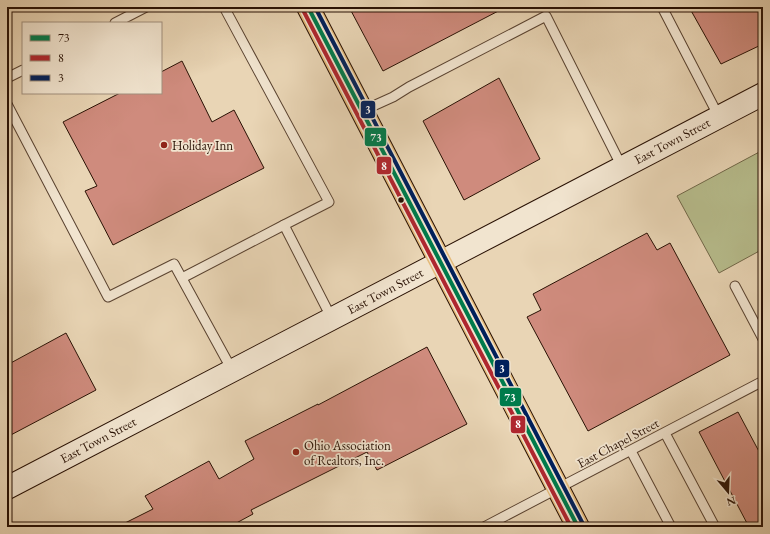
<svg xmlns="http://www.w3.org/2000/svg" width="770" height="534" font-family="'EB Garamond',serif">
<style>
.green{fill:#b7bd8d;stroke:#706748}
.building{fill:#cf8b7d;stroke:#291104}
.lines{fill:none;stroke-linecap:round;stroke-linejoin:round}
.lane-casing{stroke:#594230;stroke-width:11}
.secondary-casing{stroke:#291104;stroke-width:24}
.primary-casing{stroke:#291104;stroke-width:24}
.lane{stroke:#f1e4cf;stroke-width:9}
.secondary{stroke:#f1e4cf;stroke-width:22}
.primary{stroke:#e4ba7a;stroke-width:22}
.bus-1-casing{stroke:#f1e4cf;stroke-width:7}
.bus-2-casing{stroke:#f1e4cf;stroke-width:7}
.bus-3-casing{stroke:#f1e4cf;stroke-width:7}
.bus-1{stroke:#007b4b;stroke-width:4}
.bus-2{stroke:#af272f;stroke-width:4}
.bus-3{stroke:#00205b;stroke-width:4}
.poi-dot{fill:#8f2418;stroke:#f1e4cf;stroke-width:1.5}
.bus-dot{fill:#291104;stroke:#f1e4cf;stroke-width:1.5}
.labels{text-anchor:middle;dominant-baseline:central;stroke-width:3.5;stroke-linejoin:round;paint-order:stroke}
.street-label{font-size:13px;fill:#291104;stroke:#f1e4cf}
.poi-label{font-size:13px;fill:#291104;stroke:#f1e4cf;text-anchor:start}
.line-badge{stroke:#f1e4cf;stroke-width:1.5}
.badge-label{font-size:11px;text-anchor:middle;font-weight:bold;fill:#fff}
</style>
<rect width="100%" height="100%" fill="#e9d5b5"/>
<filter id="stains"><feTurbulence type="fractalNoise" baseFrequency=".005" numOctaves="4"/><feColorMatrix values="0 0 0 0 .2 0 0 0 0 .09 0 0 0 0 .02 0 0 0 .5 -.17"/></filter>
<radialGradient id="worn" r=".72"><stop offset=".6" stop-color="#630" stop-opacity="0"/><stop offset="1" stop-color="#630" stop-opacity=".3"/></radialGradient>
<polygon class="green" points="763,150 763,249 719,273 677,196"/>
<g class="building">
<polygon points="349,7 506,7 383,71"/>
<polygon points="689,7 763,7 763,44 721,64"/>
<polygon points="182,61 212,122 234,110 264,168 113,245 85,191 97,186 63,122 120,93 161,93 161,72"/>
<polygon points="499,78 540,159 464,200 423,121"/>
<polygon points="647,233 657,250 670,243 730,355 588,431 527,317 541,310 533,294"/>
<polygon points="66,333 96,390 7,437 7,365"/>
<polygon points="427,347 467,424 377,470 367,452 251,510 253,514 229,527 117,527 153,509 145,496 209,461 219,479 254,459 245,441 318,404 318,405"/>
<polygon points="738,412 763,459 763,527 749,527 699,432"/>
</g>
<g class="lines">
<g class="lane-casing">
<g id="lane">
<polyline points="224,7 329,202 284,225 332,319"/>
<polyline points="662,7 719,117"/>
<polyline points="115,23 146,7"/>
<polyline points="7,78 23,70"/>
<polyline points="7,104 108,297 174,264 232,370"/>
<polyline points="362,111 393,97 409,87 546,16 622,167"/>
<polyline points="182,278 284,225"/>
<polyline points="735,286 763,339"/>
<polyline points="665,433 715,527"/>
<polyline points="631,451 671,527"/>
<polyline points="484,527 763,381"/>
</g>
</g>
<g class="secondary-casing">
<polyline id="secondary" points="7,488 763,94"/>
</g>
<g class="primary-casing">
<polyline id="primary" points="308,7 578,527"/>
</g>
<use href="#lane" class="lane"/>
<use href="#secondary" class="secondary"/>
<use href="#primary" class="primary"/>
<g class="bus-1-casing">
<polyline id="bus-1" points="308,7 578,527"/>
</g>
<g class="bus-2-casing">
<polyline id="bus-2" points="303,10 571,527"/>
</g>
<g class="bus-3-casing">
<polyline id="bus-3" points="315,7 583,524"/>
</g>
<use href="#bus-1" class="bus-1"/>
<use href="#bus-2" class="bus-2"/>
<use href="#bus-3" class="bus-3"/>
</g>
<g class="poi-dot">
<circle cx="164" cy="145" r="4"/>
<circle cx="296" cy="452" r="4"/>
</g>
<circle class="bus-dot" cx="401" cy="200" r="3.5"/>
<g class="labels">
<g class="street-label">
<text transform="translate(672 141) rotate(-28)">East Town Street</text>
<text transform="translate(385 291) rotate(-28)">East Town Street</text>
<text transform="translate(98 440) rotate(-28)">East Town Street</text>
<text transform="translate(618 443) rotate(-28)">East Chapel Street</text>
</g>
<g class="poi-label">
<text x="172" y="145">Holiday Inn</text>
<text x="304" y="445">Ohio Association<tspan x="304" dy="15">of Realtors, Inc.</tspan></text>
</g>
</g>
<g class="line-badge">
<rect x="360" y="100" width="16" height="19" rx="4" fill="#00205b"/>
<rect x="364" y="127" width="23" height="20" rx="4" fill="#007b4b"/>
<rect x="376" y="156" width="16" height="19" rx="4" fill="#af272f"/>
<rect x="494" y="359" width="16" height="19" rx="4" fill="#00205b"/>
<rect x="499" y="387" width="23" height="20" rx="4" fill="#007b4b"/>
<rect x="510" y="415" width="16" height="19" rx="4" fill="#af272f"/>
</g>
<g class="badge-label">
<text x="368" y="113">3</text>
<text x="376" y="141">73</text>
<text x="384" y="170">8</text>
<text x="502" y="372">3</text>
<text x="510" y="401">73</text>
<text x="518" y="428">8</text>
</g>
<rect width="770" height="534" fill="none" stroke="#e9d5b5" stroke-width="24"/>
<rect x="8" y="8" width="754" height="518" fill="none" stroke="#291104" stroke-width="2"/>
<rect x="12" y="12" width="746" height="510" fill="none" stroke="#291104"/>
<rect x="22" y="22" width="140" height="72" fill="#f1e4cf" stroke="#a1907e"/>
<rect x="30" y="35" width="20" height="6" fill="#007b4b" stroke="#a1907e"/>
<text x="58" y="42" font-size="12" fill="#291104">73</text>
<rect x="30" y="55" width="20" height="6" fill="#af272f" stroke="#a1907e"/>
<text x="58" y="62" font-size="12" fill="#291104">8</text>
<rect x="30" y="75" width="20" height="6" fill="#00205b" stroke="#a1907e"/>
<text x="58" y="82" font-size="12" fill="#291104">3</text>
<g transform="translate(728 492) rotate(161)" stroke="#f1e4cf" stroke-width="3" paint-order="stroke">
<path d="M0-3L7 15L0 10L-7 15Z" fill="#291104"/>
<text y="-6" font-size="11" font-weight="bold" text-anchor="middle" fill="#291104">N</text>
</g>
<rect width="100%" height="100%" filter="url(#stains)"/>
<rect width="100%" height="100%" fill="url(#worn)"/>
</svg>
